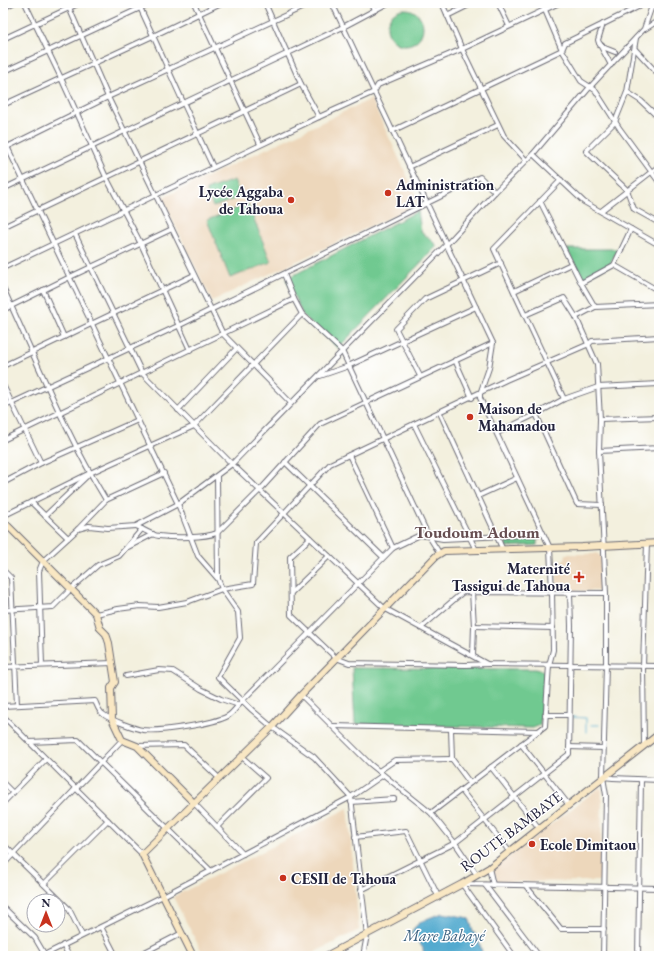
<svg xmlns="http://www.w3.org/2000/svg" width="662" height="959" font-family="'EB Garamond',serif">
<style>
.built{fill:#edd7bb}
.green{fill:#70c990;stroke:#497666}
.water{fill:#52aacf;stroke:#3a6685}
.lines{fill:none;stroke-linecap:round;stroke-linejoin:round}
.stream{stroke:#52aacf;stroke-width:1}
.street-casing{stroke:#6b6a74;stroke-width:6}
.secondary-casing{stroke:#6b6a74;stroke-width:8}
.street{stroke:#fff;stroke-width:4}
.secondary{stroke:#f9e7c3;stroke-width:6}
.poi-dot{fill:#c8321e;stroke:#fff;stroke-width:1.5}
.labels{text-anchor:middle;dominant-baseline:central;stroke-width:3;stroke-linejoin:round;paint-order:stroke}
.poi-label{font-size:15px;font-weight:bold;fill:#22223b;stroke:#fff;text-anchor:start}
.street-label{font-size:15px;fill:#22223b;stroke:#fff}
.water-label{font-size:16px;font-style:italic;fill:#385f7e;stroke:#fff}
.quarter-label{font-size:17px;font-weight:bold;fill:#674f52;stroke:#fff}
</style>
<rect width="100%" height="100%" fill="#fff"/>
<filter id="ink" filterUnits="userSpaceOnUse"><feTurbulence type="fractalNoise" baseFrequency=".025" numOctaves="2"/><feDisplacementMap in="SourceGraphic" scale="8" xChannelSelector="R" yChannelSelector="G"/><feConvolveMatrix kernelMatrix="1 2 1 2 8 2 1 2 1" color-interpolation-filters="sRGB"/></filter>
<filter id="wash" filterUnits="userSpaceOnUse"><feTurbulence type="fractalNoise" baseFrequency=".012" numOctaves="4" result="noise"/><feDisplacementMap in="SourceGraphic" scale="16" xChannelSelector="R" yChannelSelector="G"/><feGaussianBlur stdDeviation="0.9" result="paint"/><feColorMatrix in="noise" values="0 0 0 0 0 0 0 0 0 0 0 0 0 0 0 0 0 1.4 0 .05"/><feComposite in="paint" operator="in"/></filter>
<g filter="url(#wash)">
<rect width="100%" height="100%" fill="#f3f0de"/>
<g class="built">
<polygon points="371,99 420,203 212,301 162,198"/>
<polygon points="596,553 601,556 601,591 557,590 557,563 565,560 566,554 594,554"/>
<polygon points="600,787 602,790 601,881 498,882 493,869"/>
<polygon points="348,808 359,930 307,956 204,956 173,897"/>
</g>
<g class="green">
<circle cx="405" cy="27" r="18"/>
<polygon points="234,180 241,197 213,207 206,190"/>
<polygon points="248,204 271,262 230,278 207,220"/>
<polygon points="418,211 421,231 437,246 338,348 303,316 286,279"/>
<polygon points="567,249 618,249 610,265 582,279"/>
<polygon points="537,538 537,545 506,547 506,540"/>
<polygon points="352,668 536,669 544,671 540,725 533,728 355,724"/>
</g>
<path class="water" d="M 443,913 L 469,918 L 473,931 L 479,941 L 483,956 L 424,956 L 423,948 L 411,934 C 415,921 432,917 443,913 Z"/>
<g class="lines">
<g class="stream">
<polyline points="572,717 586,718 586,732"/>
<polyline points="591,725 599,725"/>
</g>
</g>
</g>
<g filter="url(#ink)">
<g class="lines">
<g class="street-casing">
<g id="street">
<polyline points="25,3 61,78 106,177 141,244 190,350"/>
<polyline points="67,3 108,97 223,334 291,403"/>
<path d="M 138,3 C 163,57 187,112 213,167"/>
<polyline points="194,3 260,144"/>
<polyline points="265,3 301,84 319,117"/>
<polyline points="332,3 493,343 489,368 480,394 480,398 550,548 552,592 553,650 549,665 545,726 431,813"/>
<polyline points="372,3 375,10"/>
<polyline points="442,3 462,49 504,136 526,160"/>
<polyline points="498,3 509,26"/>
<polyline points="542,3 562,50 581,81 595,90 620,129 659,182"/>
<polyline points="3,8 13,3"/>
<polyline points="447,16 473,3"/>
<polyline points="645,29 659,20"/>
<polyline points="636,38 627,92 615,122 586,151 627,190 634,209 659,223"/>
<polyline points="3,39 80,3"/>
<polyline points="599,43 598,40 603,24"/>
<polyline points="635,49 659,75"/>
<polyline points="611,65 599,43 605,48 615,52"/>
<polyline points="3,72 151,3"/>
<polyline points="627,92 641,101 659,118"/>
<polyline points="3,105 153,36 221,3"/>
<polyline points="392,131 562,50 565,43 646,3"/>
<polyline points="3,138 178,504 198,556 218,579 222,589 238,612 240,638 218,677 252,710 272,727 314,757 351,797 367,935 363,956"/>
<polyline points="3,149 108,97 312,3"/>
<polyline points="533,154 584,202 659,245"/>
<polyline points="409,167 498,125"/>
<polyline points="561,180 494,249 564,399"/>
<polyline points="3,189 343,27 388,3"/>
<polyline points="540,201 581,283 595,307"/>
<polyline points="601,211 659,166"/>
<polyline points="3,227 301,84"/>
<polyline points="75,234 142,373 232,464 384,608 487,664 659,666"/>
<polyline points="614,265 659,291"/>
<polyline points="3,268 319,117 374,92 378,85 462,49 559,3"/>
<polyline points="284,274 294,299 302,314 342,351 428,535 440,554"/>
<polyline points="581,283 614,265 631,229"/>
<path d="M 3,288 C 36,359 65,433 106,500 L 78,529 L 43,561 L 39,571 L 42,665"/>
<polyline points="43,290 64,337"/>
<polyline points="514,291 571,264"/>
<polyline points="3,310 70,277 172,229"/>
<polyline points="525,315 564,298 576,317"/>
<polyline points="455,360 472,398"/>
<polyline points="3,366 194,275"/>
<polyline points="320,376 346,367 476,307"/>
<polyline points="420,376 396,329 425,299 501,263"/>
<polyline points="3,385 41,463"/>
<polyline points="3,407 180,325 480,177 495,192"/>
<polyline points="178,410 236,349"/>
<polyline points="440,413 503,550"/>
<polyline points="536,414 577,504 602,505"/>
<polyline points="600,419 659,417"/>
<polyline points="414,424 476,550"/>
<polyline points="497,433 536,414 564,399 598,387 659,384"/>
<polyline points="3,440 294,299"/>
<polyline points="599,451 659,448"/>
<polyline points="349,455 393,548"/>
<polyline points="285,462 383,557"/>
<polyline points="217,476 218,578"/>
<polyline points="3,483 41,463 138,420"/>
<polyline points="478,496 517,478"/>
<polyline points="106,500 164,473"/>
<polyline points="31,502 68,538"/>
<polyline points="3,516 90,473 194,426 302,314"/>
<polyline points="45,516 87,476"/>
<path d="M 136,526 C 143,529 151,535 159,536 C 174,538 204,538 217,533 L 260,490 L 320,424 L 493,343"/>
<polyline points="78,529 89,526 108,528 136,526 178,504 232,464 446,245 495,192 533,154 590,87 644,29 653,3"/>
<polyline points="310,538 290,557 291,615 336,658 349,663 466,665 487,664"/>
<polyline points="128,547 153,534"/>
<polyline points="3,570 11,578 17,705"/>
<polyline points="472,592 474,626 473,655"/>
<polyline points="291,593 329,556"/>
<polyline points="3,610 53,607 71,589 98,565 119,556 142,529"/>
<polyline points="96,614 118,609 140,606 158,607 187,602 222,589 253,584 256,543 330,464 506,380 589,344 592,341 659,337"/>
<polyline points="474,626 553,628"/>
<polyline points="421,628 463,592 606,593"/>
<polyline points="3,667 113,663"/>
<polyline points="126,676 159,670 173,671 201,689 221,699 239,705"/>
<polyline points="301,695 370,764 431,813 455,843 477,875"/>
<path d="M 3,706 L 95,701 C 97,705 99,712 103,714 C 108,719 136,729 143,730 C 160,732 213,724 228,716 C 234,712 238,705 243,700 L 393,548 L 420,535 L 443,539 L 543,534"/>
<polyline points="545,715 569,715"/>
<polyline points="3,716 142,854"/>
<polyline points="333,726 539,731"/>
<polyline points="451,729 452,759 470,783"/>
<polyline points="29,742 78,740 211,871"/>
<polyline points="521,744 568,804"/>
<polyline points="644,745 643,666 647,543"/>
<polyline points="137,746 184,745 220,779"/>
<polyline points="569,747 603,748"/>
<polyline points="491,767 539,828"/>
<polyline points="379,771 395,760 452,759"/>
<polyline points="603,777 606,665 606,593 599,451 600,419 597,364 576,317 595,307 659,304"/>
<polyline points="3,783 13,793"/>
<polyline points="461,790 509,851"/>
<polyline points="351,802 394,799"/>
<polyline points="3,803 46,759"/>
<polyline points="194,803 243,854"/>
<polyline points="217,827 266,778 242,757"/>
<polyline points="355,837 406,831 438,896"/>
<polyline points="3,844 69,909 82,935"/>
<polyline points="3,865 122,740"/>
<polyline points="489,868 493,885"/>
<polyline points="44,884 108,820"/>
<polyline points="462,884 514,956"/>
<polyline points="463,884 659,888"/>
<polyline points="485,885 539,956"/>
<polyline points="526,886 561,929 604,929"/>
<polyline points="361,890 455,843 569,754 571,626 570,593"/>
<polyline points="3,907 35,938 45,955"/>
<polyline points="101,927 116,956"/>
<polyline points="63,945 69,956"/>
<polyline points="42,956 163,896 351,797 383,775"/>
<polyline points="137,956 182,933"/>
<polyline points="603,956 606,795 603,777 613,778 659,780"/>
<polyline points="638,956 641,780"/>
</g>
</g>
<g class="secondary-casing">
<g id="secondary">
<polyline points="3,521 96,614 100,628 106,634 109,643 115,682 111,688 112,719 122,740 137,746 194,803"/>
<polyline points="193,956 142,854 272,727 301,695 436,556 444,551 582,547 659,543"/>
<polyline points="326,956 462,884 489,868 659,734"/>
</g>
</g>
<use href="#street" class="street"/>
<use href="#secondary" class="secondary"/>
</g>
</g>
<g class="poi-dot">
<circle cx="388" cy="193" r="4"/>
<circle cx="291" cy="200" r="4"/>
<circle cx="470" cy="417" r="4"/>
<path d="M577 571h4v4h4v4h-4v4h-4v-4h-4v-4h4z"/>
<circle cx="532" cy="844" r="4"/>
<circle cx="283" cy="878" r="4"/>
</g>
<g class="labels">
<g class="poi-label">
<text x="396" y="184">Administration<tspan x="396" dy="17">LAT</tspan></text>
<text x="283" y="191" text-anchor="end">Lycée Aggaba<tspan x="283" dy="17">de Tahoua</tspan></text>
<text x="478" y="408">Maison de<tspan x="478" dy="17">Mahamadou</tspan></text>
<text x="570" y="568" text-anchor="end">Maternité<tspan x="570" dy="17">Tassigui de Tahoua</tspan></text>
<text x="540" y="844">Ecole Dimitaou</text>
<text x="291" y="878">CESII de Tahoua</text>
</g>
<g class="street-label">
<text transform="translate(511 831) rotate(-37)">ROUTE BAMBAYE</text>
</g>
<g class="water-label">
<text x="444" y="935">Mare Babayé</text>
</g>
<g class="quarter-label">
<text x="477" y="532">Toudoum Adoum</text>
</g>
</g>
<rect width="662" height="959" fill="none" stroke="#fff" stroke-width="16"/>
<g transform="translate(46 913)"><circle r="19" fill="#ffffff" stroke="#a7a7b1"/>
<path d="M0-3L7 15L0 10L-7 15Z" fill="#c8321e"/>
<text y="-6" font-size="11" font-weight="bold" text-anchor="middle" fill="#22223b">N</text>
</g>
</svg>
